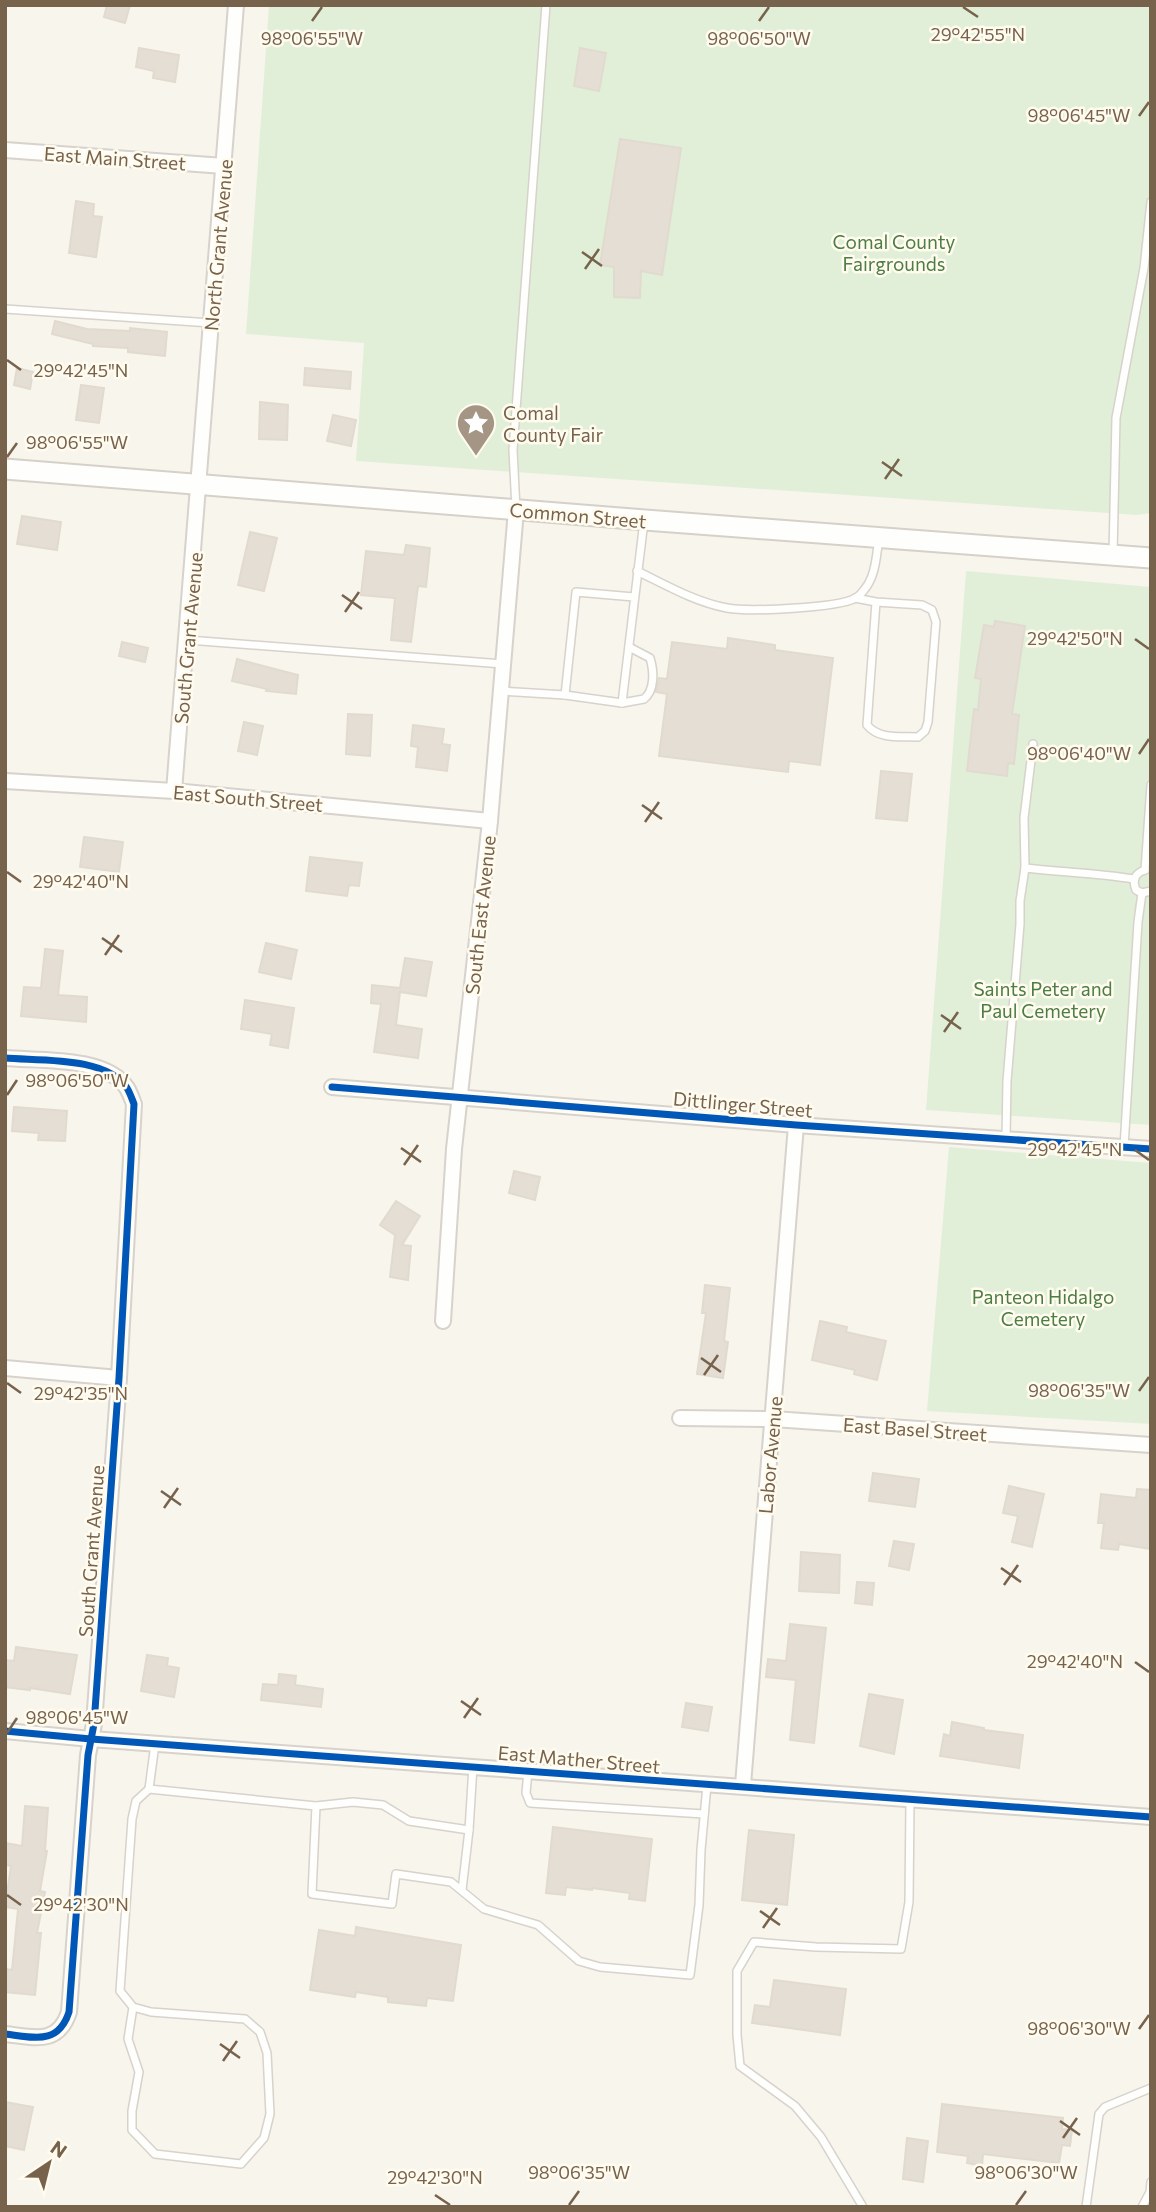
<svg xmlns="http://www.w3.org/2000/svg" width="1156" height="2212" font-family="Commissioner,sans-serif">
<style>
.green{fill:#e1efd8}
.building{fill:#e5ded4;stroke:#e1dacf;stroke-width:2}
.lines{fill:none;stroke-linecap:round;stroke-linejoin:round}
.lane-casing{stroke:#d7d2cb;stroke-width:10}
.street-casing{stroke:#d7d2cb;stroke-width:18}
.secondary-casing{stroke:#d6d1c8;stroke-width:23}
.lane{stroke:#fefefc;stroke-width:7}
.street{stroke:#fefefc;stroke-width:14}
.secondary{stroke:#fefefc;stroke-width:19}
.cycleway-casing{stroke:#fffbef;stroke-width:11}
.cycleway{stroke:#0057b8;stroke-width:7}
.ticks{fill:none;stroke:#77624c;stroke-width:2.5}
.labels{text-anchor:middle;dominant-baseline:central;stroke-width:5;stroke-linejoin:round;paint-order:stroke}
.street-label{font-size:19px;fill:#77624c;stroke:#fffbef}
.park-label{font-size:19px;fill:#4c7d43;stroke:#fffbef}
.poi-label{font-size:19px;fill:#77624c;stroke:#fffbef;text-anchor:start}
.ticks-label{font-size:18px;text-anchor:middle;fill:#77624c;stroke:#fffbef;stroke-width:5;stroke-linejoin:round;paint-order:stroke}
</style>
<rect width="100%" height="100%" fill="#f8f5ed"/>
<g class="green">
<polygon points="269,5 1151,5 1151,513 1137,515 356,461 364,343 246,334"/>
<polygon points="966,571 1151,587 1151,1125 926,1110"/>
<polygon points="949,1147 1151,1163 1151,1424 927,1411"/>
</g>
<g class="building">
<polygon points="107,5 130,5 125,23 104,17"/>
<polygon points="139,48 179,55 175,82 153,78 154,71 136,67"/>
<polygon points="580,48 606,53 599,91 574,86"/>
<polygon points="620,139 681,148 662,275 641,271 640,298 614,297 614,267 600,265"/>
<polygon points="76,201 94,204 93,216 102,217 96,257 69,253"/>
<polygon points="55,321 87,329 130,331 130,328 167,332 165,356 128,352 128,348 93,346 93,344 52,334"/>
<polygon points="17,368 33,372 30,389 14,385"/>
<polygon points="305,368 351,372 350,389 304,385"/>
<polygon points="81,385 104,388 99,423 76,420"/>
<polygon points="260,402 288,405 287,440 259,439"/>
<polygon points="333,415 356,420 351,446 327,441"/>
<polygon points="22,516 61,522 57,550 17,544"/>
<polygon points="250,532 277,538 264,591 238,585"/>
<polygon points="406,545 430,548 426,587 418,586 411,642 391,640 395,598 361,595 366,551 404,555"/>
<polygon points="995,621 1025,626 1012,714 1019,715 1014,764 1008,763 1007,776 967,771 974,709 978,710 981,679 975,678 984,625 994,627"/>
<polygon points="728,638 775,645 775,650 833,658 820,765 789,761 788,772 659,756 667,694 656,692 659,678 667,679 672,642 727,649"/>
<polygon points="122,642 148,648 145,662 119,656"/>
<polygon points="237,659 298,675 296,694 266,691 267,689 232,681"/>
<polygon points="348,714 372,715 370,756 346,754"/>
<polygon points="244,722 263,726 257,755 238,751"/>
<polygon points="413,725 444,729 442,744 450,745 447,771 416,767 418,747 411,746"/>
<polygon points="881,771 912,774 907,821 876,818"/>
<polygon points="84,837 123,842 119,872 80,867"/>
<polygon points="310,857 362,863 359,886 349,885 347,896 306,891"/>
<polygon points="266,943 297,950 291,979 259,972"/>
<polygon points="45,949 63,951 58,995 87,997 86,1022 21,1016 24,987 41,988"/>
<polygon points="405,958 432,962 426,996 400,992 396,1025 422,1029 418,1058 374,1052 381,1004 371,1003 372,985 400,988"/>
<polygon points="245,1000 294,1008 288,1048 270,1045 272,1034 241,1029"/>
<polygon points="14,1107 67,1111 65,1141 38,1140 39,1133 12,1131"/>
<polygon points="514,1171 540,1177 535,1200 509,1193"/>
<polygon points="396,1201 420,1216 402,1245 411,1246 408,1280 390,1277 395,1235 380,1225"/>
<polygon points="705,1285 730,1288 724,1341 728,1342 723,1378 697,1374 706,1313 702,1313"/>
<polygon points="820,1321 847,1327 846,1332 886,1341 877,1380 854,1374 855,1370 812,1360"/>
<polygon points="873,1473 919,1479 915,1507 869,1501"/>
<polygon points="1009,1486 1044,1494 1032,1547 1012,1542 1018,1516 1003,1513"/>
<polygon points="1137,1489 1151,1490 1151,1549 1119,1544 1118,1550 1101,1548 1104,1523 1098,1523 1101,1494 1136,1498"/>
<polygon points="894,1541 914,1544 909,1570 889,1566"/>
<polygon points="801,1552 840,1555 839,1593 799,1591"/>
<polygon points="857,1582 874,1583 872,1605 855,1603"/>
<polygon points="790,1624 826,1628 814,1743 790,1740 796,1680 766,1677 768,1659 786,1661"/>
<polygon points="16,1647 77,1655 70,1694 30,1688 30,1690 5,1687 5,1660 14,1661"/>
<polygon points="147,1655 168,1658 167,1666 179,1668 174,1697 141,1691"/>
<polygon points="279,1674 296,1676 295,1685 323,1689 321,1707 261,1700 263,1684 278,1685"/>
<polygon points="869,1694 903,1700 894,1754 860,1746"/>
<polygon points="686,1703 712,1707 708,1731 682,1727"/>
<polygon points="952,1722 984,1728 984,1730 1023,1735 1019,1768 940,1756 944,1734 950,1736"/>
<polygon points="25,1806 48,1808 45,1851 47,1851 40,1891 45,1892 37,1933 41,1933 35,1995 5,1992 5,1969 12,1970 18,1909 5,1907 11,1866 5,1865 5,1843 22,1846"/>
<polygon points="553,1827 652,1839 645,1901 629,1899 630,1893 592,1888 592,1890 566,1887 565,1895 546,1893"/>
<polygon points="749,1830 794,1835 787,1905 742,1900"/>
<polygon points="356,1927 461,1945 453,2001 427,1998 426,2006 388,2002 388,1997 356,1992 355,1997 310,1990 319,1930 355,1936"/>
<polygon points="774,1980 846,1989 840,2035 752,2023 755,2005 770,2007"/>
<polygon points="5,2102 33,2107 24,2150 5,2146"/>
<polygon points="942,2104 1063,2118 1062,2129 1072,2130 1070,2146 1062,2145 1059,2163 983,2154 982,2166 967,2163 968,2156 937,2152"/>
<polygon points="907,2138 928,2141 923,2182 903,2179"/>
</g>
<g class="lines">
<g class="lane-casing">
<g id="lane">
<polyline points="5,309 211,323"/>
<polyline points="516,509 513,450 546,5"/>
<polyline points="1113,555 1116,418 1144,268 1151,202"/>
<path d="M 637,571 C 666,585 695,602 727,608 C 749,612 838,608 856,598 C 859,596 862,593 864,590 C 876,576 876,556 879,539"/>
<polyline points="634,597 576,592 565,695 622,703 644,521"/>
<path d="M 855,598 L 876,602 L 922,605 L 932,610 L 936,622 L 928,722 L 925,731 L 918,737 C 901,736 879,740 867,725 L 876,602"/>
<polyline points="188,640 503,664"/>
<polyline points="501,691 565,695"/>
<path d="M 622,703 L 644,699 C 655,690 654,671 650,658 L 629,647"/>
<polyline points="1025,868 1024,818 1033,744"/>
<polyline points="1145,870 1151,785"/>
<path d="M 1145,870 C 1135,873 1132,880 1136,890 L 1142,893 L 1151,891"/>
<path d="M 1006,1139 L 1007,1081 L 1020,924 L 1020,901 L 1025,868 C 1061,872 1098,873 1134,879"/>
<polyline points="1124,1147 1138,922 1142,893"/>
<polyline points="155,1744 149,1789 316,1806 312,1894 392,1904 396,1874 451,1882 484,1909 538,1925 579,1961 600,1967 690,1975 699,1905 701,1850 707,1785"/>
<polyline points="528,1771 526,1793 530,1803 704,1814"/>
<polyline points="316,1806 353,1802 383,1805 409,1821 469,1830 462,1890"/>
<polyline points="469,1830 473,1766"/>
<polyline points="133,2007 128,2039 139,2072 132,2111 132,2130 155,2154 241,2164 264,2138 270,2114 267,2053 260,2032 245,2019 151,2012 133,2007 120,1991 132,1819 136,1801 149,1789"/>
<polyline points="863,2207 821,2137 795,2106 740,2066 737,2035 737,1971 754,1942 816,1947 901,1949 909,1902 910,1800"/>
<polyline points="1086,2207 1099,2114 1105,2107 1151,2088"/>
<polyline points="1142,2207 1150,2192 1151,2182"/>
</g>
</g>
<g class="street-casing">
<g id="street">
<polyline points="5,150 224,166"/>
<polyline points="5,781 174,791 490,821"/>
<path d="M 174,791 C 197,529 217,267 236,5"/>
<path d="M 5,1058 C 40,1061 106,1056 127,1088 C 130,1093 132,1099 134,1104 L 119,1378 L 94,1724 L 88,1755 L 69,2012 C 58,2046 33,2037 5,2034"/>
<polyline points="332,1087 796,1125 1151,1149"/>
<polyline points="443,1321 454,1149 490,821 516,510"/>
<polyline points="5,1368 119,1378"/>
<polyline points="680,1418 773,1419 1151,1445"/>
<polyline points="5,1731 91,1739 1151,1817"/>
<polyline points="743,1785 796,1125"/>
</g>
</g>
<g class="secondary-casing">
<polyline id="secondary" points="5,469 645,520 1151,558"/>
</g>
<use href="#lane" class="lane"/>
<use href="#street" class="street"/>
<use href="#secondary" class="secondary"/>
<g class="cycleway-casing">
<g id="cycleway">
<path d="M 5,1058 C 40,1061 106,1056 127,1088 C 130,1093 132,1099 134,1104 L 119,1378 L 94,1724 L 88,1755 L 69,2012 C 58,2046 33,2037 5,2034"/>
<polyline points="332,1087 796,1125 1151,1149"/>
<polyline points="5,1731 91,1739 1151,1817"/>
</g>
</g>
<use href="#cycleway" class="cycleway"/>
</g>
<path class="ticks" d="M 963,7 L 978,17M 312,21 L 322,7M 759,21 L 769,7M 1139,116 L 1149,102M 582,252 L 602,266M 585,269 L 599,249M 7,360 L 21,370M 7,457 L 17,443M 882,462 L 902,476M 885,479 L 899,459M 342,595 L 362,609M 345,612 L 359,592M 1135,639 L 1149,649M 1139,754 L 1149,739M 642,805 L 662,819M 645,822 L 659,802M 7,872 L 21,882M 102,938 L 122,952M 105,955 L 119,935M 941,1015 L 961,1029M 944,1032 L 958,1012M 7,1095 L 17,1080M 401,1148 L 421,1162M 1135,1150 L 1149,1160M 404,1165 L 418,1145M 701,1358 L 721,1372M 704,1375 L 718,1355M 7,1383 L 21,1393M 1139,1391 L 1149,1377M 161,1491 L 181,1505M 164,1508 L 178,1488M 1001,1568 L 1021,1582M 1004,1585 L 1018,1565M 1135,1662 L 1149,1672M 461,1701 L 481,1715M 464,1718 L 478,1698M 7,1733 L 17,1718M 7,1895 L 21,1905M 760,1911 L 780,1925M 763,1928 L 777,1908M 1139,2029 L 1149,2015M 220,2044 L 240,2058M 223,2061 L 237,2041M 1060,2121 L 1080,2135M 1063,2138 L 1077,2118M 435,2195 L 450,2205M 569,2205 L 579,2191M 1016,2205 L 1026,2191"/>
<defs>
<g id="sight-pin" transform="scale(2.0125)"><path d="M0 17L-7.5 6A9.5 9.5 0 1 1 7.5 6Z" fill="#a49584" stroke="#fffbef"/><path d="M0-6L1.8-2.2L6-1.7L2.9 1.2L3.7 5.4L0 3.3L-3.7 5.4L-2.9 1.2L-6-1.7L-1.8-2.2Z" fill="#fff"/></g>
</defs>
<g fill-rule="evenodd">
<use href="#sight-pin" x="476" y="423"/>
</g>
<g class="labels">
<g class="street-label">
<text transform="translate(115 158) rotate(4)">East Main Street</text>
<text transform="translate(218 245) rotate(-85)">North Grant Avenue</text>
<text transform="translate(578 515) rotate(5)">Common Street</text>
<text transform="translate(188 638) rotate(-85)">South Grant Avenue</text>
<text transform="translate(248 798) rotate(5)">East South Street</text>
<text transform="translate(480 915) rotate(-84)">South East Avenue</text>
<text transform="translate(743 1104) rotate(5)">Dittlinger Street</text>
<text transform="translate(915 1429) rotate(4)">East Basel Street</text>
<text transform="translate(770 1455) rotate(-85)">Labor Avenue</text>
<text transform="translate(91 1551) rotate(-86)">South Grant Avenue</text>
<text transform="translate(579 1759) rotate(5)">East Mather Street</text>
</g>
<g class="park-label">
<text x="894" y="241">Comal County<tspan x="894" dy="22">Fairgrounds</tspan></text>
<text x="1043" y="988">Saints Peter and<tspan x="1043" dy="22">Paul Cemetery</tspan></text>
<text x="1043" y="1296">Panteon Hidalgo<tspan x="1043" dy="22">Cemetery</tspan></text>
</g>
<g class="poi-label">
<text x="503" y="412">Comal<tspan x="503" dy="22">County Fair</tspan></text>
</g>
</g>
<g class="ticks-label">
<text x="978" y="41">29°42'55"N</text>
<text x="312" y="45">98°06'55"W</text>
<text x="759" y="45">98°06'50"W</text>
<text x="1079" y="122">98°06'45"W</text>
<text x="81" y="377">29°42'45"N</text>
<text x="77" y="449">98°06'55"W</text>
<text x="1075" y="645">29°42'50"N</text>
<text x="1079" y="760">98°06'40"W</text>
<text x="81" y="888">29°42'40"N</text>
<text x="77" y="1087">98°06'50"W</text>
<text x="1075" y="1156">29°42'45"N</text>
<text x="1079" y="1397">98°06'35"W</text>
<text x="81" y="1400">29°42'35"N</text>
<text x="1075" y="1668">29°42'40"N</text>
<text x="77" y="1724">98°06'45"W</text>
<text x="81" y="1911">29°42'30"N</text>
<text x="1079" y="2035">98°06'30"W</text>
<text x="579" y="2179">98°06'35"W</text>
<text x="1026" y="2179">98°06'30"W</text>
<text x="435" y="2184">29°42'30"N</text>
</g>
<rect width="1156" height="2212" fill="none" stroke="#77624c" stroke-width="14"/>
<g transform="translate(49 2163) rotate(35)" stroke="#fffbef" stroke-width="5" paint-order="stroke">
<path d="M0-5L12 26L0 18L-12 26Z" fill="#77624c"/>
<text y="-10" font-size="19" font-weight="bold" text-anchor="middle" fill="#77624c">N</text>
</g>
</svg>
